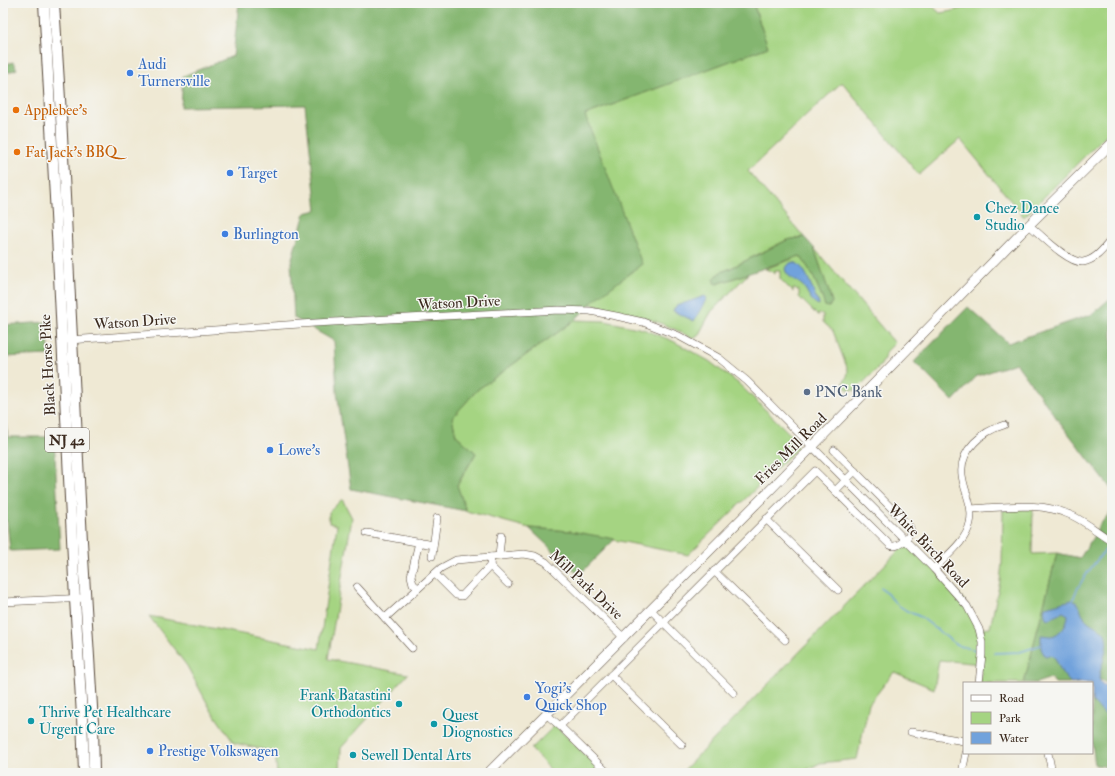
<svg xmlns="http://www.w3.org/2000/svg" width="1115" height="776" font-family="'IM FELL Double Pica',serif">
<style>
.green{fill:#a5d482;stroke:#707f50}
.forest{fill:#84b670;stroke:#607047}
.water{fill:#71a2dc;stroke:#56667d}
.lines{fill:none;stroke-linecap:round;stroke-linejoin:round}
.stream{stroke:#71a2dc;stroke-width:1.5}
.minor-casing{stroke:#564739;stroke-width:8}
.major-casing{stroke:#564739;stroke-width:10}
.highway-casing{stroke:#564739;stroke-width:12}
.minor{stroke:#fff;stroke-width:7}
.major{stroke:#fff;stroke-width:9}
.highway{stroke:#fff;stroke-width:10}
.shop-dot{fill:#3f7fe0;stroke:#f6f6f2;stroke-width:1.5}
.food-dot{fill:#e8710a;stroke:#f6f6f2;stroke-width:1.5}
.culture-dot{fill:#0f9aa8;stroke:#f6f6f2;stroke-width:1.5}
.service-dot{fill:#5c6f8a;stroke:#f6f6f2;stroke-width:1.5}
.labels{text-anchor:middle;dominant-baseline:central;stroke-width:3;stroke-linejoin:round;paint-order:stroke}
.shield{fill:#f6f6f2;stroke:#73675e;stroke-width:1}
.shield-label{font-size:14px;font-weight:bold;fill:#3b2a1e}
.shop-label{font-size:15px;fill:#366cbe;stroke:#f6f6f2;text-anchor:start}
.food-label{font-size:15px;fill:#c56008;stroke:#f6f6f2;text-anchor:start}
.culture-label{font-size:15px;fill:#0d838f;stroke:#f6f6f2;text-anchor:start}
.street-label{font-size:15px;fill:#3b2a1e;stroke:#f6f6f2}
.service-label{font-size:15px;fill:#4e5e75;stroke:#f6f6f2;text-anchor:start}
</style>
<rect width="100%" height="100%" fill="#f6f6f2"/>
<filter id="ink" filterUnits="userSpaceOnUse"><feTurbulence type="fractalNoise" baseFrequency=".025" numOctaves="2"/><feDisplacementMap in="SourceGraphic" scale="8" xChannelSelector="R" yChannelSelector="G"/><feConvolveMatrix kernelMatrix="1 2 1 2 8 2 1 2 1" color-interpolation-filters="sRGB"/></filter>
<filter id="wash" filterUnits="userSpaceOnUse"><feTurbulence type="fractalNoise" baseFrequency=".012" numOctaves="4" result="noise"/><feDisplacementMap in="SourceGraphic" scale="16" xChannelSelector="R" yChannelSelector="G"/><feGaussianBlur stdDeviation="0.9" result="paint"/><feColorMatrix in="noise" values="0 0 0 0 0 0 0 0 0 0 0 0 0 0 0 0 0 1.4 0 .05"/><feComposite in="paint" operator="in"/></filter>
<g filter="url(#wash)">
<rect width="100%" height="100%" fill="#efe9d4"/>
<g class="green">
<path d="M 753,3 L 929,3 L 940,13 L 952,11 L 980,3 L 1112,3 L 1112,129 L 1024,217 L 960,139 L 919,175 L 842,82 L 748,171 L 804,237 L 787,240 L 731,268 L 719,273 L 717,284 L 749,273 L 711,312 L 698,336 L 693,339 C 674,327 651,319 629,314 C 616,311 603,308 590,304 L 592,302 L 585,115 L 768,47 Z"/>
<path d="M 814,248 L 895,343 L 887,351 L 881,365 L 856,390 C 851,391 847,390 843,385 C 844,379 848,378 848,370 L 833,331 L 823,322 L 823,314 L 819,314 L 818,316 L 799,297 L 799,290 L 793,289 L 793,292 L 780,279 L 780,271 L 775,271 L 775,274 L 771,271 L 765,269 L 800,256 C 812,271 819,288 825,306 L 829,307 L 832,302 L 827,286 Z"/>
<polygon points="575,320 605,321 643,329 673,341 709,361 739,384 785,429 793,437 796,443 797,448 791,454 688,555 570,531 529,528 466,511 457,486 476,453 456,435 452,418 477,390"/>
<polygon points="342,499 352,518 328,659 408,674 341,748 340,773 277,773 275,752 234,743 211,710 187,666 149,616 319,649 337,525 329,523 329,512"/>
<polygon points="1033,509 1032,554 1057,553 1024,683 980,683 982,664 939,660 934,689 894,672 869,704 857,759 820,763 801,773 681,773 907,542 964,600 980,629 990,628 1000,581 1002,563 1003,510"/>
<polygon points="555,725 603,773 546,773 550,769 531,749"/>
</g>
<g class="forest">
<polygon points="239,3 753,3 768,47 585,115 642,264 592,302 575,320 477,390 452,418 456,435 476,453 457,485 466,511 351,489 337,392 334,341 294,318 291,262 305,213 317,210 305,105 181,107 183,76 233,56"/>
<polygon points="13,62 17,69 3,74 3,65"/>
<path d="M 804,237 L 814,248 L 827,286 L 832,302 L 829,307 L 825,306 C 819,288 812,271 800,256 L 717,284 L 714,283 L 714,279 L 719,273 L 731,268 L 787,240 Z"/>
<polygon points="1108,300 1112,301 1112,490 1058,420 1016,363 977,376 953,401 914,362 968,307 1008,343 1093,314"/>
<polygon points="48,322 49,355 3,357 3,325"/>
<polygon points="3,412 8,437 54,437 60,549 10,551 7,521 3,521"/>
<polygon points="1112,510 1112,686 1099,679 1105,634 1078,683 1055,683 1051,678 1036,683 1024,683 1057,553 1080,558 1095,534 1098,527"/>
<polygon points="529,528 570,531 615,539 579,575"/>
<polygon points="1092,697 1112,718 1112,773 1107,773 1104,766 1095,765 1092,743"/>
</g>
<g class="water">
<path d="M 795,262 C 809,270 811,290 819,303 L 819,305 C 811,303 808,292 803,286 C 797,280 787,278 785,269 L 790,263 Z"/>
<polygon points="705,296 707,298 694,321 673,311 676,306"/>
<path d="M 1072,600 C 1082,604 1079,611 1084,617 C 1088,623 1096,626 1102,630 C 1113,639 1101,665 1099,677 C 1100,685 1105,686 1112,687 L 1112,721 L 1092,702 L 1092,683 L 1071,683 L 1066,678 L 1062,673 L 1055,658 L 1051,655 L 1045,656 L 1041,649 L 1041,635 C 1044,635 1048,636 1051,636 C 1060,635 1068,623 1068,615 L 1063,612 L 1048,620 C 1044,617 1044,611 1045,607 Z"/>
</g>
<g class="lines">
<g class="stream">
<polyline points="881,588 898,605 907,611 921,617 954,643 960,646 976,650"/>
<path d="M 1073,601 C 1075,585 1100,556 1111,543"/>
<polyline points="994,653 1020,652 1041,645"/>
<polyline points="716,773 717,773"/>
</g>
</g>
</g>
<g filter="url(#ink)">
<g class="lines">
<g class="minor-casing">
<g id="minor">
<path d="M 1029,225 C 1040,234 1069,264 1083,262 C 1096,260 1104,248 1112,239"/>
<polyline points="69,340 315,323 559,310 590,311 616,316 643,322 679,336 719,358 747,381 934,569 967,606 979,629 982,642 982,655 979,683"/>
<polyline points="835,491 855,471"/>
<path d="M 971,509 C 1005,507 1041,501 1073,516 C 1087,523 1099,533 1112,541"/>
<polyline points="766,519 838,590"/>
<polyline points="367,533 433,545"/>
<polyline points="432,556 437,518"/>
<polyline points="499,556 501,536"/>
<polyline points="490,566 508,584"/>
<path d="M 934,569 C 946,556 966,542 970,523 C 974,506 964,492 962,475 C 959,450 983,431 1004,425"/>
<polyline points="714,571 785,640"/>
<polyline points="435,574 456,595 462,596 490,566 491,557"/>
<polyline points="357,587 412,648"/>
<polyline points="418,588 413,584 411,576 419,542"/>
<polyline points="3,602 86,598"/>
<polyline points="651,610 734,693"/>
<polyline points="385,618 441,568 456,560 524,554 535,556 546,562 624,638"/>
<polyline points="611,675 682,745"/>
<polyline points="546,714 560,726 608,773"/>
<path d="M 560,726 L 815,471 L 890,545 C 897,549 908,539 910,532 C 911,529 911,528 909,526 L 834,450"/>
<polyline points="911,732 964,741"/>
<polyline points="1048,753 1052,773"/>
<polyline points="962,773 966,753"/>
</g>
</g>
<g class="major-casing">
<polyline id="major" points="488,773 772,488 1029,225 1112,143"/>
</g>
<g class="highway-casing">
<g id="highway">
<polyline points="44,3 56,215 75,599 82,716 84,773"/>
<polyline points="54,3 61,115 82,541 93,723 94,773"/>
</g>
</g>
<use href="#minor" class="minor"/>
<use href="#major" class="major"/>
<use href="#highway" class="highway"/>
</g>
</g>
<g class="shop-dot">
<circle cx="130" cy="73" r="4"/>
<circle cx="230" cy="173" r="4"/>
<circle cx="225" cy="234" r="4"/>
<circle cx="270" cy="450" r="4"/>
<circle cx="527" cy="697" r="4"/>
<circle cx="150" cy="751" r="4"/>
</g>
<g class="food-dot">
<circle cx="16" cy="110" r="4"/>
<circle cx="17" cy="152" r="4"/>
</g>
<g class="culture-dot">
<circle cx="977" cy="217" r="4"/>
<circle cx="399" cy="704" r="4"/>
<circle cx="31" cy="721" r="4"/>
<circle cx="434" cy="724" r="4"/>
<circle cx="353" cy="755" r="4"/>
</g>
<circle class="service-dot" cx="807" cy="392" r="4"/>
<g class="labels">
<rect class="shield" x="45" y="428" width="44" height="24" rx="3"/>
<g class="shield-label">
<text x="67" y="440">NJ 42</text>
</g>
<g class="shop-label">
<text x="138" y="64">Audi<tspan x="138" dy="17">Turnersville</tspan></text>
<text x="238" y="173">Target</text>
<text x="233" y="234">Burlington</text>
<text x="278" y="450">Lowe's</text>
<text x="535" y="688">Yogi's<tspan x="535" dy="17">Quick Shop</tspan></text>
<text x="158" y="751">Prestige Volkswagen</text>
</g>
<g class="food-label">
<text x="24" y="110">Applebee's</text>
<text x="25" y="152">Fat Jack's BBQ</text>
</g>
<g class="culture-label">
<text x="985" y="208">Chez Dance<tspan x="985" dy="17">Studio</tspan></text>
<text x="391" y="695" text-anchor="end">Frank Batastini<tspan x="391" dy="17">Orthodontics</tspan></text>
<text x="39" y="712">Thrive Pet Healthcare<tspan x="39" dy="17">Urgent Care</tspan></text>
<text x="442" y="715">Quest<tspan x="442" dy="17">Diognostics</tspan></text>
<text x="361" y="755">Sewell Dental Arts</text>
</g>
<g class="street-label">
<text transform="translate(459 303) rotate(-3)">Watson Drive</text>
<text transform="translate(135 322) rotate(-4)">Watson Drive</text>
<text transform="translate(48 365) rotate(-93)">Black Horse Pike</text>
<text transform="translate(791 449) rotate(-45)">Fries Mill Road</text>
<text transform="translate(928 546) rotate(46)">White Birch Road</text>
<text transform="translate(586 585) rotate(43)">Mill Park Drive</text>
</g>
<g class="service-label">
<text x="815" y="392">PNC Bank</text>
</g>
</g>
<rect width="1115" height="776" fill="none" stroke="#f6f6f2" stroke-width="16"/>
<rect x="963" y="682" width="130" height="72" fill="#f6f6f2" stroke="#aba49d"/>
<rect x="971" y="695" width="20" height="6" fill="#ffffff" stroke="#aba49d"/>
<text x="999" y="702" font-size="12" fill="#3b2a1e">Road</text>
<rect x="971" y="712" width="20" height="12" fill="#a5d482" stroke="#aba49d"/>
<text x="999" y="722" font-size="12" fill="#3b2a1e">Park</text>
<rect x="971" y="732" width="20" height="12" fill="#71a2dc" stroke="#aba49d"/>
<text x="999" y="742" font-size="12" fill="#3b2a1e">Water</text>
</svg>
